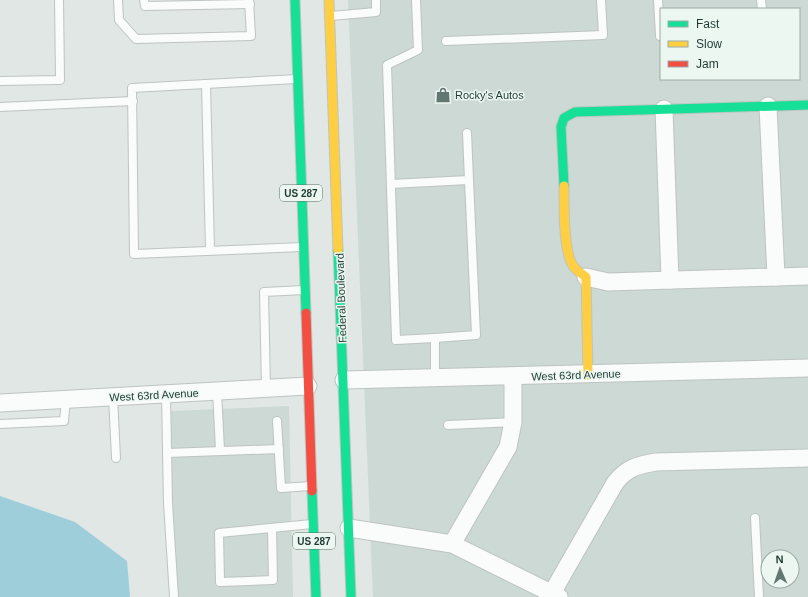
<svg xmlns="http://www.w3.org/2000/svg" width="808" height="597" font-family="Helvetica,sans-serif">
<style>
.built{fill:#cdd9d4;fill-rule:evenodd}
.water{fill:#9dced9}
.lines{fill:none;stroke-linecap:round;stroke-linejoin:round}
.lane-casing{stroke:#bdc4c1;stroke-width:10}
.street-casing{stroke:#bdc4c1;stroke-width:19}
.fast-casing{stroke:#bdc5c2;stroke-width:11}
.slow-casing{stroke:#bdc5c2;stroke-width:11}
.jam-casing{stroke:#bdc5c2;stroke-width:11}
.lane{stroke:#fafbfb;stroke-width:8}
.street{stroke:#fafbfb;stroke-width:17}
.fast{stroke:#16e098;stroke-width:9}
.slow{stroke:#ffcf43;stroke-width:9}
.jam{stroke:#f24e42;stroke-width:9}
.labels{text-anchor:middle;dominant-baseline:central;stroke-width:3;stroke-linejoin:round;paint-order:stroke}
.shield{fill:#edf7f2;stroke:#5c736d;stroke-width:1}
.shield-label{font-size:10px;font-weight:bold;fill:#1e3a34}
.poi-label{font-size:11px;fill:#1e3a34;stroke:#edf7f2;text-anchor:start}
.street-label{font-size:11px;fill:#1e3a34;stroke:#edf7f2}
</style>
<rect width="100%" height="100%" fill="#e0e7e4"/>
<g class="built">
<path d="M 348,0 L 808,0 L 808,597 L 373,597 ZM 661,9 L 799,9 L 799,79 L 661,79 ZM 768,557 L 792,557 L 792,581 L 768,581 Z"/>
<polygon points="289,406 293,597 174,597 170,411"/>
</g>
<polygon class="water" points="0,496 75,522 127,561 130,597 0,597"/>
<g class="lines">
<g class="lane-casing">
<g id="lane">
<polyline points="118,0 119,20 136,39 251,36 249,0"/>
<polyline points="144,0 145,6 250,4"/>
<polyline points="416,0 418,50 387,65 396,340 435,338 435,378"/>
<polyline points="658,0 660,36"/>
<polyline points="761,0 762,9"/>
<polyline points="331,16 376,12 376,0"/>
<polyline points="446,41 603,35 601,0"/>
<polyline points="297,79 132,88 134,254 302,247"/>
<polyline points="0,81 60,80 59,0"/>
<polyline points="206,84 210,250"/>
<polyline points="0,107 133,101"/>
<polyline points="467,133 469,180"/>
<polyline points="391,184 469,180 476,335 435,338"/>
<polyline points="266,389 264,292 304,290"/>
<polyline points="217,391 220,450"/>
<polyline points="166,394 168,503 174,597"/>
<polyline points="113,397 116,458"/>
<polyline points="277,421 281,488 311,486"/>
<polyline points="0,424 64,421 66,400"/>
<polyline points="448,425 513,422"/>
<polyline points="167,453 279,449"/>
<polyline points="755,518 759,597"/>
<path d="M 272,528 L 273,580 L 220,582 L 219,533 C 250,530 281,527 312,524"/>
</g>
</g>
<g class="street-casing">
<g id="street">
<polyline points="768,106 776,277"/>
<polyline points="664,109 670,280"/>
<polyline points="586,277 608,282 808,276"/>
<polyline points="344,380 808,368"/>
<polyline points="0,403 308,386"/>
<polyline points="349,528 452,544 559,597"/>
<polyline points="452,544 508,447 513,422 513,377"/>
<path d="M 552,593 L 615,483 C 626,468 638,465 656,462 L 808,458"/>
</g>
</g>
<g class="fast-casing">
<g id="fast">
<polyline points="295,0 306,313"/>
<polyline points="564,186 561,127 564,118 575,112 808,105"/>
<polyline points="338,250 351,597"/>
<polyline points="312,491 316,597"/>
</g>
</g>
<g class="slow-casing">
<g id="slow">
<polyline points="329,0 338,250"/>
<path d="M 564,186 C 564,205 563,254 574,267 C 577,271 582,274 586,277 L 588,375"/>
</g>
</g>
<g class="jam-casing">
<polyline id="jam" points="306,313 312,491"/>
</g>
<use href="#lane" class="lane"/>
<use href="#street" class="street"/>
<use href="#fast" class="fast"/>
<use href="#slow" class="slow"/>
<use href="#jam" class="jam"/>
</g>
<defs>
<g id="shop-bare" transform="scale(1.2)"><path d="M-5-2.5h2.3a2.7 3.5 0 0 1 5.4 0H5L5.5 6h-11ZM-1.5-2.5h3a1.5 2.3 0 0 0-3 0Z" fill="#627772" stroke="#edf7f2" stroke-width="2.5" paint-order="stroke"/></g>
</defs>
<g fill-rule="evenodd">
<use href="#shop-bare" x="443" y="95"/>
</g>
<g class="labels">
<g class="shield">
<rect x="280" y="185" width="42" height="16" rx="3"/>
<rect x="293" y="533" width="42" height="16" rx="3"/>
</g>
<g class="shield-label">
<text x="301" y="193">US 287</text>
<text x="314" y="541">US 287</text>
</g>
<g class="poi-label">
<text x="455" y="95">Rocky's Autos</text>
</g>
<g class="street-label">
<text transform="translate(341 298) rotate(-92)">Federal Boulevard</text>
<text transform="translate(576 375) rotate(-2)">West 63rd Avenue</text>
<text transform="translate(154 395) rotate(-3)">West 63rd Avenue</text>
</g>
</g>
<rect x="660" y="8" width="140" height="72" fill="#edf7f2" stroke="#9aaba6"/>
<rect x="668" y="21" width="20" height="6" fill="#16e098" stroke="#9aaba6"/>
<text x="696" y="28" font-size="12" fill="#1e3a34">Fast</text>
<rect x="668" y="41" width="20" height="6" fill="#ffcf43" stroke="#9aaba6"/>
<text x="696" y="48" font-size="12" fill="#1e3a34">Slow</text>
<rect x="668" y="61" width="20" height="6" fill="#f24e42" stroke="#9aaba6"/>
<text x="696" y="68" font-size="12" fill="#1e3a34">Jam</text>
<g transform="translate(780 569) rotate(358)"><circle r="19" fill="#edf7f2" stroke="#9aaba6"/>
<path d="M0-3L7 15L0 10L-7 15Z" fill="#627772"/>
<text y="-6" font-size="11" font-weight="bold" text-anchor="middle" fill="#1e3a34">N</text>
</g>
</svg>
